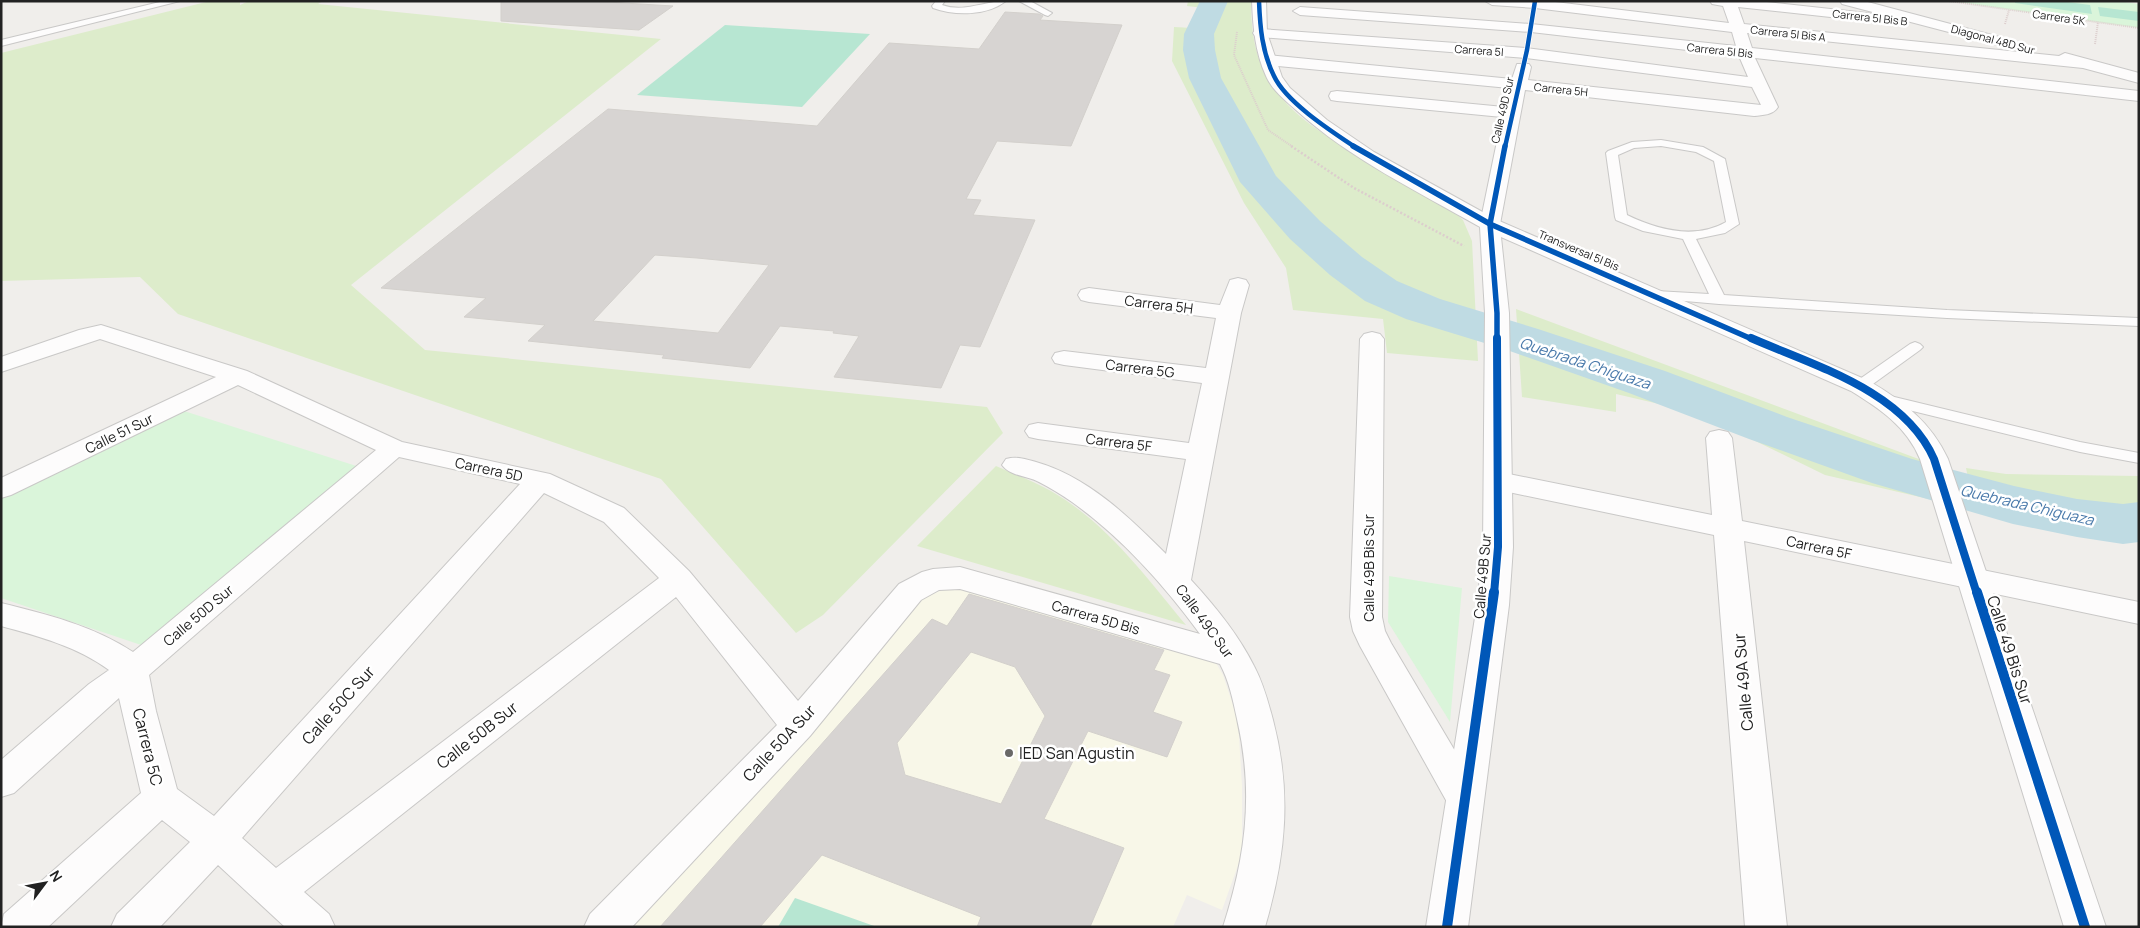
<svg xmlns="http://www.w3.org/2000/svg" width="2140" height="928" font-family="Manrope,sans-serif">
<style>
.education{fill:#f8f7e8}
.grass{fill:#ddeccb}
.park{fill:#daf5da}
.pitch{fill:#b7e6d2}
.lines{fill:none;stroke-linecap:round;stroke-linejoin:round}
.river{fill:#bfdbe3;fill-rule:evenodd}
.building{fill:#d7d4d2;stroke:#d3d0cc;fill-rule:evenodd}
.service-casing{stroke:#c9c8c7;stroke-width:2}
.minor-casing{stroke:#c9c8c7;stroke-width:2}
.tertiary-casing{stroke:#c9c8c7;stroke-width:2}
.path-far1{stroke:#dccecd;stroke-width:2;stroke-dasharray:1 1;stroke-linecap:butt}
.path{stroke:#dccecd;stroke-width:2.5;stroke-dasharray:2 2;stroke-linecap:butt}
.service{fill:#fdfcfc;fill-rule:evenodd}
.minor{fill:#fdfcfc;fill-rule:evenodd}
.tertiary{fill:#fdfcfc;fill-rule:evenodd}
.cycleway-far3-casing{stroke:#fff;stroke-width:6}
.cycleway-far2-casing{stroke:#fff;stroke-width:8}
.cycleway-far1-casing{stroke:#fff;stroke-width:11}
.cycleway-casing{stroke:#fff;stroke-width:13}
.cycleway-far3{stroke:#0057b8;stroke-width:4.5}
.cycleway-far2{stroke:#0057b8;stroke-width:5.5}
.cycleway-far1{stroke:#0057b8;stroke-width:8}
.cycleway{stroke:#0057b8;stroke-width:10}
.poi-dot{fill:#6a6968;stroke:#fff;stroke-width:2}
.labels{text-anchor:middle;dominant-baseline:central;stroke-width:5;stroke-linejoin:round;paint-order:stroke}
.far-street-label{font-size:11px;fill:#222;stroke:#fff}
.street-label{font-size:14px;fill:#222;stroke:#fff}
.water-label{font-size:15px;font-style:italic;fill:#4a7aab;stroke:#fff}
.near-street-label{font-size:16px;fill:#222;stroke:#fff}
.near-poi-label{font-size:16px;fill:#222;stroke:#fff;text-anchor:start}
</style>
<rect width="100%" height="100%" fill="#f0eeeb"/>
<polygon class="education" points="961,584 1212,656 1223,675 1238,720 1242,786 1242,854 1222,910 1187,895 1173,927 617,927 919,601 937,592"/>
<g class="grass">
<polygon points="210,1 240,1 240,5 249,1 323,1 318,4 661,39 351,285 425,350 987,407 1003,433 823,615 796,633 661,479 178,314 140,277 1,281 1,53"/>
<path d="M 1188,1 L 1251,1 C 1251,30 1255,61 1272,85 C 1295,121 1338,143 1374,163 C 1399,178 1425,193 1450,208 L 1463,220 L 1472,241 L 1478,361 L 1387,353 L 1383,319 L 1293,310 L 1286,268 L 1244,203 L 1172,61 L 1174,27 L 1193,28 L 1204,8 L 1187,6 Z"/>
<polygon points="1516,309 1924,461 1933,500 1825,475 1698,413 1616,394 1616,412 1522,397"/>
<path d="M 996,466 C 1014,474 1033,481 1051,491 C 1107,523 1146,577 1186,625 L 917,546 Z"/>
<polygon points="1966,468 2006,474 2139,476 2139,533 1974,506"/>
</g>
<g class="park">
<polygon points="1950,1 2118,1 2139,4 2139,28"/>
<polygon points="184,411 372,471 159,651 1,598 1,495"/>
<polygon points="1389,576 1462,588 1450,722 1388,622"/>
</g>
<g class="pitch">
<polygon points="2015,1 2060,1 2090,5 2092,14 2015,3"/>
<polygon points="2098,7 2139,12 2139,21 2100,16"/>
<polygon points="725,25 870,34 802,107 637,95"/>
<polygon points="795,898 877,927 778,927"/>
</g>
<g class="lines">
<polygon class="river" points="1200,1 1228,1 1214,34 1215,50 1221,78 1276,176 1320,221 1362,257 1397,281 1440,299 1538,329 1665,371 1787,417 1912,459 2014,486 2077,499 2123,504 2139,502 2139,542 2123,544 2077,537 2013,524 1872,483 1749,439 1629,393 1504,349 1406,319 1365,301 1330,275 1290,239 1240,182 1189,78 1183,50 1184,34"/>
</g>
<g class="building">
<polygon points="501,1 591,1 673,6 639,30 501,21"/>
<path d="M 1005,12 L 1039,14 L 1043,16 L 1040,20 L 1122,25 L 1071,146 L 997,141 L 966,199 L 981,200 L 973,215 L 1035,220 L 980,347 L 960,345 L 941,388 L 834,377 L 859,336 L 833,333 L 834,331 L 780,326 L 750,368 L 662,358 L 664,355 L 528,341 L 545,325 L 464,317 L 486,298 L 381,288 L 608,109 L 817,126 L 889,43 L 979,49 ZM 655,255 L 697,258 L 769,265 L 718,333 L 593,321 Z"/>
<path d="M 969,594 L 1164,650 L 1154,670 L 1170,675 L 1153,712 L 1182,722 L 1167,757 L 1088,731 L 1044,819 L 1124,848 L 1090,927 L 977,927 L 981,917 L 822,855 L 760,927 L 660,927 L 932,619 L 947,626 ZM 971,652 L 1015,667 L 1045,716 L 1001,804 L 905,775 L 897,743 Z"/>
</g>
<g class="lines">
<g class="service-casing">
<g id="service">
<polygon points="164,1 180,1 1,46 1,40"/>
<path d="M 936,1 L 945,1 L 942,5 C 964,13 984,1 1006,1 C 987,16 955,16 933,8 L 932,6 Z"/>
<polygon points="1019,1 1030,1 1052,13 1048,16 1045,15"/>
<path d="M 1661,140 L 1703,147 L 1725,159 L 1739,224 L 1725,233 L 1696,239 L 1724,295 L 1947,310 L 2139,318 L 2139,326 L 1947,318 L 1719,304 L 1651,298 L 1649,295 L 1651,292 L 1656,291 L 1709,294 L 1683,239 L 1643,231 L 1616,220 L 1615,217 L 1606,153 L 1608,151 L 1632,142 ZM 1661,146 L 1696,152 L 1714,161 L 1726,222 C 1694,240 1658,230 1627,215 L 1618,155 L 1634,148 Z"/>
<polygon points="1915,342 1920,344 1923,347 1920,350 1866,389 1854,389 1852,386 1854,383 1910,344"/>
<polygon points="1882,394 2080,442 2139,453 2139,463 2080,452 1876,402 1874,399 1876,396"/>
</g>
</g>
<g class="minor-casing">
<g id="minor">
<path d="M 1485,1 L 1547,1 L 1729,23 L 1723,6 L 1712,4 L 1710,1 L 1758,1 L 1867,13 L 1872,14 L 1874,17 L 1872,20 L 1867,21 L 1738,7 L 1744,24 L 2059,56 L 2065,53 L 2139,73 L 2139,83 L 2083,68 L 1747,33 L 1752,48 L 2139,91 L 2139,101 L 1755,58 L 1778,107 C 1773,115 1763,115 1754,116 L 1525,90 L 1500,224 L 1497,228 L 1490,230 L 1483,228 L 1480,224 L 1502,117 L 1337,101 L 1331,100 L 1329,96 L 1331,92 L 1337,91 L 1504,107 L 1509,88 L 1268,65 L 1263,63 L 1260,60 L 1263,57 L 1268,55 L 1512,79 L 1517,64 L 1529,64 L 1531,67 L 1528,80 L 1761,105 L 1752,87 L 1526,58 L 1260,37 L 1255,36 L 1253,33 L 1255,30 L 1260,29 L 1526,48 L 1748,77 L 1739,56 L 1531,32 L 1300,15 L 1293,11 L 1300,7 L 1531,24 L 1736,46 L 1732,32 L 1535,8 L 1492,5 Z"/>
<polygon points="1840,1 1864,1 2007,39 2009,42 2007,45 2002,46 1842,4"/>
<path d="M 1238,278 L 1246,280 L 1249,285 L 1241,313 L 1191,580 C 1215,606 1238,634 1254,666 C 1263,683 1268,701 1273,720 C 1292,793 1286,855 1265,927 L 1223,927 C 1246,855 1254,793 1237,719 C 1233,700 1229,681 1220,664 L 960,589 L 939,590 L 921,600 L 810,736 L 632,927 L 584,927 L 590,914 L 777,725 L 676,597 L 304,892 L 329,914 L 335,927 L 285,927 L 218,865 L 160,927 L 111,927 L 117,914 L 190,842 L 162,820 L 48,927 L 1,927 L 4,914 L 141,793 L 119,698 L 14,793 L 1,797 L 1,760 L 89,684 L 109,670 C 78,647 38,636 1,626 L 1,603 C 46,614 94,626 133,652 L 376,450 L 238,385 L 11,495 L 1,498 L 1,478 L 216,377 L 100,339 L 1,372 L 1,357 L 79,330 L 101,325 L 247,371 L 402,442 L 550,474 L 624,508 L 689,571 L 798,701 L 899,584 L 922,572 L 933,569 L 960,567 L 1200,634 C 1165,586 1121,537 1072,502 C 1062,495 1051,488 1039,482 C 1027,476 1010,476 1002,465 L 1006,459 C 1017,456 1025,459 1036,462 C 1088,477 1128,516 1166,554 L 1186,459 L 1038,439 L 1029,437 L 1025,431 L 1029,425 L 1038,423 L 1189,443 L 1202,383 L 1064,365 L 1055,363 L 1052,358 L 1055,353 L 1064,351 L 1206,368 L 1216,318 L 1089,302 L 1081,300 L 1078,295 L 1081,290 L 1089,288 L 1220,305 L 1230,280 ZM 399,457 L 520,484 L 214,816 L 177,789 L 156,711 L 149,675 ZM 544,493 L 604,522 L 659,578 L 276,868 L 242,838 Z"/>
<polygon points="1372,332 1380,334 1384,339 1382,617 1385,631 1391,643 1484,800 1478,811 1465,816 1452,811 1360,646 1353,631 1350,617 1360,339 1364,334"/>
<polygon points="1719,430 1728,432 1732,438 1742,521 2139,602 2139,624 1744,541 1787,927 1745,927 1714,535 1499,490 1489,487 1485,481 1489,475 1499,472 1712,515 1706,438 1710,432"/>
</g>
</g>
<g class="tertiary-casing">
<path id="tertiary" d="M 1252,1 L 1266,1 L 1267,33 L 1282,77 L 1290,88 L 1327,120 L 1374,152 L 1497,220 L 1869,381 C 1903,401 1931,422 1948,459 L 2106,927 L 2064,927 L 1920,459 C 1906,426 1880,409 1851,391 L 1501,237 L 1509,313 L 1513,547 L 1509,605 L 1468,927 L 1426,927 L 1477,605 L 1483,547 L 1485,313 L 1480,227 C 1417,191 1350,159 1296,110 C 1285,100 1272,90 1266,76 C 1255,52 1253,27 1252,1 Z"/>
</g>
<g class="path-far1">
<polyline points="1949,1 2139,28"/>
<polyline points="2005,24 2009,10"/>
<polyline points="1237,32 1234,55 1268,130 1293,147"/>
<polyline points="2095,44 2098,22"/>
</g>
<polyline class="path" points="1291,146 1354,188 1464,246"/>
<use href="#service" class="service"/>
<use href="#minor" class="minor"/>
<use href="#tertiary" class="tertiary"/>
<g class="cycleway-far3-casing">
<g id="cycleway-far3">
<path d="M 1259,1 C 1260,27 1262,52 1274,76 C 1286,102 1331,131 1355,147"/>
<polyline points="1505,147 1527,50 1535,1"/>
</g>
</g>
<g class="cycleway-far2-casing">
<g id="cycleway-far2">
<polyline points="1353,146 1490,224 1754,340"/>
<polyline points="1497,340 1497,313 1490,224 1505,146"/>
</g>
</g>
<g class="cycleway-far1-casing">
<g id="cycleway-far1">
<path d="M 1751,338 C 1815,366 1904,391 1934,459 L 1977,594"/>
<polyline points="1494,594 1498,547 1497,338"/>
</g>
</g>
<g class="cycleway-casing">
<g id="cycleway">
<polyline points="1977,592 2085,927"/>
<polyline points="1447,927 1494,592"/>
</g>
</g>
<use href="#cycleway-far3" class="cycleway-far3"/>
<use href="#cycleway-far2" class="cycleway-far2"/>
<use href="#cycleway-far1" class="cycleway-far1"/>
<use href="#cycleway" class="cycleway"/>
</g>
<circle class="poi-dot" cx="1009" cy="753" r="5"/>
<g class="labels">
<g class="far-street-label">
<text transform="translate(1870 17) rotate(6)">Carrera 5I Bis B</text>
<text transform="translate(2059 17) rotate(8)">Carrera 5K</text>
<text transform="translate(1788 33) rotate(6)">Carrera 5I Bis A</text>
<text transform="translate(1993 39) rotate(15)">Diagonal 48D Sur</text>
<text transform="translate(1479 50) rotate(4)">Carrera 5I</text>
<text transform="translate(1720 50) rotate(6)">Carrera 5I Bis</text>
<text transform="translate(1561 89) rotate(6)">Carrera 5H</text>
<text transform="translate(1502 110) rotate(-77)">Calle 49D Sur</text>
<text transform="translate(1579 250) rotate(23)">Transversal 5I Bis</text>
</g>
<g class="street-label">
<text transform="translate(1159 304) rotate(7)">Carrera 5H</text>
<text transform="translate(1140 368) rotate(7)">Carrera 5G</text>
<text transform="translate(119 433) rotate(-26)">Calle 51 Sur</text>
<text transform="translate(1119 442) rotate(7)">Carrera 5F</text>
<text transform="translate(489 469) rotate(12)">Carrera 5D</text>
<text transform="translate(1819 547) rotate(12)">Carrera 5F</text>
<text transform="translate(1368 568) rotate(-90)">Calle 49B Bis Sur</text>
<text transform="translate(1482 576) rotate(-85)">Calle 49B Sur</text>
<text transform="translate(198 615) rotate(-40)">Calle 50D Sur</text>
<text transform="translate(1096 617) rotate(16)">Carrera 5D Bis</text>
<text transform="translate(1205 621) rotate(54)">Calle 49C Sur</text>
</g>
<g class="water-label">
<text transform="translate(1585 363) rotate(18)">Quebrada Chiguaza</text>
<text transform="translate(2027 505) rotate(13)">Quebrada Chiguaza</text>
</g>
<g class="near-street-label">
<text transform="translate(2010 650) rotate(72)">Calle 49 Bis Sur</text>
<text transform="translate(1743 682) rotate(-95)">Calle 49A Sur</text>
<text transform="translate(338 705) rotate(-48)">Calle 50C Sur</text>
<text transform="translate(477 735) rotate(-38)">Calle 50B Sur</text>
<text transform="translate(779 743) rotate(-47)">Calle 50A Sur</text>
<text transform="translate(148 747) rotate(76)">Carrera 5C</text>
</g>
<g class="near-poi-label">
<text x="1019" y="753">IED San Agustin</text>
</g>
</g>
<rect width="2140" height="928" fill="none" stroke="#222222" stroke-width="5"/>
<g transform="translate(45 883) rotate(58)" stroke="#ffffff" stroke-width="4" paint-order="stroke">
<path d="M0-4L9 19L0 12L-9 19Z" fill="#222222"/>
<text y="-8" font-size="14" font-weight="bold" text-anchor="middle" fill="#222222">N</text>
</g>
</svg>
